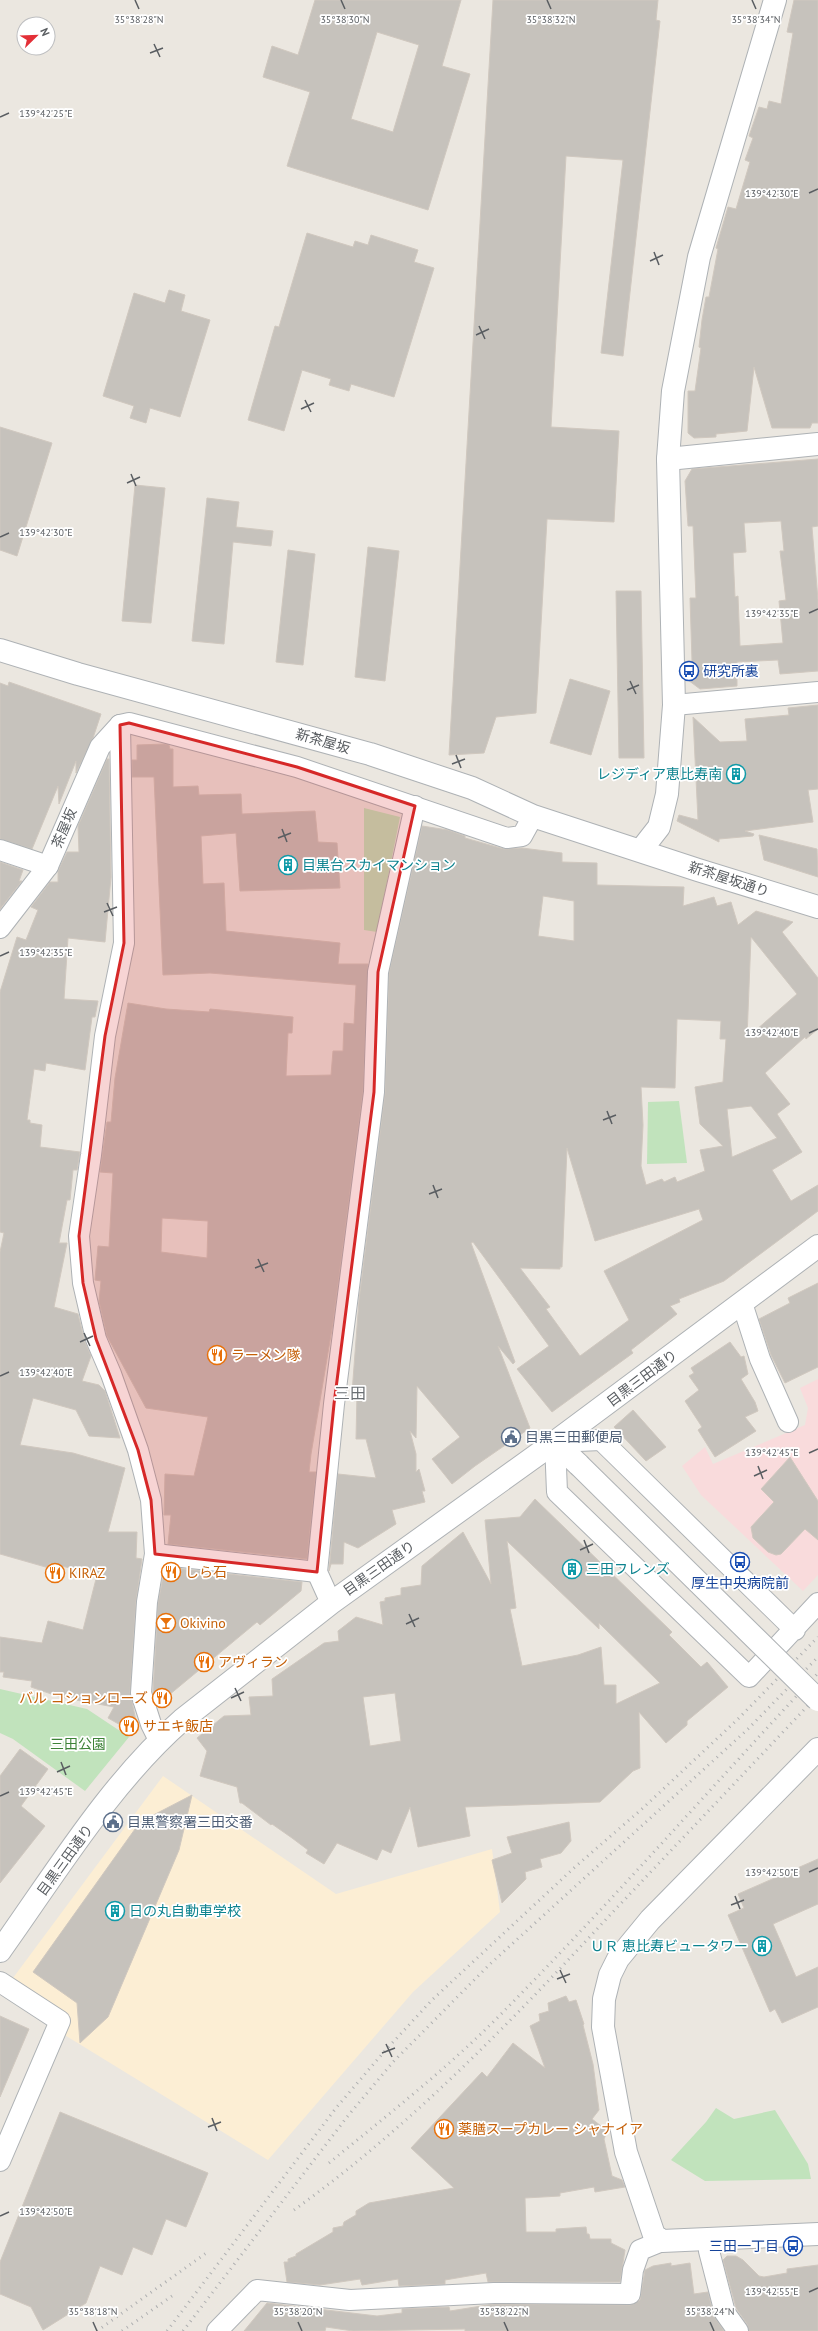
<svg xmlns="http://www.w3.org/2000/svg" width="818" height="2331" font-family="'PT Sans','Noto Sans JP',sans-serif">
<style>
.commercial{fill:#fceed4}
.medical{fill:#f9dbdc}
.green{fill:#c1e3bc}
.building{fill:#c6c2bc;stroke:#d0c8bf;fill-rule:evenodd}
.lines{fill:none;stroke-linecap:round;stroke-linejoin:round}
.minor-casing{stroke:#aeb2b5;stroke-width:22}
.tertiary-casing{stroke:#aeb2b5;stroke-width:24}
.minor{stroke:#fff;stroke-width:20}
.tertiary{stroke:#fff;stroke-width:22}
.rail{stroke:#afb0b1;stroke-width:3;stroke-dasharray:1 5;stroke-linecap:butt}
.tertiary-bridge-casing{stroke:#aeb2b5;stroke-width:24;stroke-linecap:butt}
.tertiary-bridge{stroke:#fff;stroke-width:22}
.marked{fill:#d62828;fill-opacity:0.2;stroke:#d62828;stroke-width:3;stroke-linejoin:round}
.ticks{fill:none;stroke:#595d61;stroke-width:1.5}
.labels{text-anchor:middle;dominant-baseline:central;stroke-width:3.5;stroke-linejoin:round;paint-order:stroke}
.transit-label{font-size:14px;fill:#164399;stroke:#fff;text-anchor:start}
.street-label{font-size:14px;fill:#595d61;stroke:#fff}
.culture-label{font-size:14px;fill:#0d838f;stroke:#fff;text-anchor:start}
.food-label{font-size:14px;fill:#c56008;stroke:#fff;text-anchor:start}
.service-label{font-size:14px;fill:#4e5e75;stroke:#fff;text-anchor:start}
.park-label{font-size:14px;fill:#3d8237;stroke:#fff}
.quarter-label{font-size:16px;fill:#6a6f73;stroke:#fff}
.ticks-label{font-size:10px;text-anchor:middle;fill:#595d61;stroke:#fff;stroke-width:3.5;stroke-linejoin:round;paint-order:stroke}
</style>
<rect width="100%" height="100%" fill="#ebe7e0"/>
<polygon class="commercial" points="163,1776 336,1894 492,1849 500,1912 413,1992 268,2160 63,2034 70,2019 43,2003 13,1978"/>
<polygon class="medical" points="818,1379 818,1575 803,1591 701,1495 682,1466 705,1447 713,1464 805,1425 808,1408 800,1388"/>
<g class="green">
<polygon points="364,808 400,817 377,932 364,930"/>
<polygon points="679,1101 687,1163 647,1164 648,1102"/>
<polygon points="0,1689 87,1709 129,1737 85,1791 13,1739 0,1733"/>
<polygon points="716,2108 734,2119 775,2110 808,2164 811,2179 705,2181 671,2160 706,2122"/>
</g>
<g class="building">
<path d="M 315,0 L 461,0 L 442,66 L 470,74 L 428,210 L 287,166 L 310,92 L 263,77 L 272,46 L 298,55 ZM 377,32 L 419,45 L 393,132 L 351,119 Z"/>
<polygon points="493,0 658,0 656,20 660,21 623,356 601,353 623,160 566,156 551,427 619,431 614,522 547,519 536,713 496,717 484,753 449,755"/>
<polygon points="794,0 818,0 818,423 812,423 810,428 772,428 754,367 747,431 716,434 716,437 694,438 688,433 688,391 695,391 701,348 699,347 702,320 706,297 709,297 718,249 716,248 728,207 736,209 750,162 745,160 753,138 749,136 759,107 767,109 769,101 781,104 793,33 787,32"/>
<polygon points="307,233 353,247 355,241 368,245 371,235 418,250 414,262 434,268 394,397 351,384 349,391 329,385 331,379 302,370 284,431 248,420 275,326 279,327"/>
<polygon points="169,290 185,295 181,311 210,320 180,417 150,408 146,423 130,418 134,406 103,396 134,293 165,303"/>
<polygon points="0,427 52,443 17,556 0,550"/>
<path d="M 818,459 L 818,526 L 812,527 L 818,600 L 818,671 L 780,674 L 778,660 L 737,662 L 737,686 L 700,689 L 688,680 L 687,661 L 692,661 L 690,598 L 696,598 L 693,526 L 688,526 L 685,481 L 692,469 ZM 781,521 L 784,551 L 780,551 L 786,600 L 779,601 L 783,643 L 740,646 L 738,596 L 735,597 L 733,553 L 746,552 L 744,523 Z"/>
<polygon points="135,485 165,488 151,623 122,621"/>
<polygon points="207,498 239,502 236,527 273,531 271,546 233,542 224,644 192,641"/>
<polygon points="368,547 399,551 385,681 355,677"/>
<polygon points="288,550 315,554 303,665 276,662"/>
<polygon points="616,591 641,591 644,758 619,758"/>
<polygon points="570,679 610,691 591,755 550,743"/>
<polygon points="9,682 101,714 93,738 76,773 76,761 59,804 58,786 32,849 0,839 0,683 8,686"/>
<polygon points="818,705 818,789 808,790 813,822 745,831 754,834 753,836 719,839 719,842 677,821 679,815 698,820 693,717 720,742 747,741 745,719 789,715 788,708"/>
<path d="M 165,744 L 169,745 L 170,749 L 173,749 L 173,787 L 198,786 L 199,795 L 241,794 L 242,814 L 315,811 L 318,842 L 337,843 L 340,888 L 240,891 L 236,833 L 201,836 L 203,884 L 224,883 L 226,931 L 340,943 L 338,964 L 368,964 L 363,1091 L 333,1323 L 311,1454 L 309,1472 L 316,1472 L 307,1559 L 168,1544 L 171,1515 L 164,1515 L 165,1474 L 194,1476 L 208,1417 L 146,1408 L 107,1336 L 99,1301 L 101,1281 L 95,1280 L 98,1246 L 109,1247 L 113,1173 L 100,1172 L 107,1122 L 111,1122 L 115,1078 L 128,1003 L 166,1009 L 209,1012 L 210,1009 L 293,1017 L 292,1033 L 288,1033 L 286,1076 L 331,1075 L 333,1051 L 343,1051 L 344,1023 L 354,1024 L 356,985 L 210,973 L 163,975 L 154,777 L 132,777 L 132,760 L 137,760 L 137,745 ZM 162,1218 L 208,1221 L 207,1258 L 161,1252 Z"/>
<polygon points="107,759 109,759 111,877 105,942 68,938 64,999 98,1001 95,1017 92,1017 85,1070 46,1063 45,1071 34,1069 27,1120 30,1120 30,1123 42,1125 40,1147 80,1152 77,1170 73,1170 70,1200 67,1200 59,1243 67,1243 54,1307 78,1314 85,1342 91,1356 82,1381 99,1385 105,1391 120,1438 89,1436 76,1410 33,1398 20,1445 73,1453 125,1468 108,1532 137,1532 136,1558 142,1559 136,1601 130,1692 136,1721 131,1731 108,1718 114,1707 60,1697 31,1687 32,1681 3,1677 4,1672 0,1672 0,1637 42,1643 48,1621 83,1630 97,1575 50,1563 49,1568 0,1554 0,1252 4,1233 0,1232 0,992 17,937 26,940 38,910 31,907 50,882 58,882 58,871 67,852 79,852 78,826"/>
<path d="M 422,826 L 448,830 L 465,836 L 465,838 L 504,849 L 522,848 L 562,853 L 562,862 L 597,863 L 597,885 L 684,887 L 683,906 L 714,897 L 717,906 L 731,902 L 738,925 L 756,911 L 793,922 L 782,932 L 818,978 L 818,1029 L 806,1039 L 805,1037 L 765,1073 L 790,1104 L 777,1114 L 802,1152 L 772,1170 L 791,1201 L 818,1185 L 818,1211 L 724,1281 L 679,1299 L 680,1302 L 670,1306 L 677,1314 L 631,1350 L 633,1353 L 552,1412 L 517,1369 L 549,1346 L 473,1242 L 471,1243 L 515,1362 L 513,1364 L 498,1346 L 530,1428 L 475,1466 L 452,1484 L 432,1459 L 460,1437 L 417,1386 L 416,1438 L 410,1431 L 416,1454 L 416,1472 L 419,1469 L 425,1491 L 422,1491 L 425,1502 L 392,1510 L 396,1524 L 358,1548 L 344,1542 L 343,1564 L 331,1564 L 329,1571 L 338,1474 L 376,1478 L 366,1439 L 356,1439 L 357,1393 L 352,1393 L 359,1300 L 385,1093 L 389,973 ZM 543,896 L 574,901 L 574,941 L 538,936 ZM 751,937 L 797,994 L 747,1038 ZM 677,1019 L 721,1021 L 720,1039 L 726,1039 L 723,1082 L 695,1087 L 700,1124 L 723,1146 L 700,1150 L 705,1171 L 677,1182 L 675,1177 L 664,1182 L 662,1179 L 646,1185 L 641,1166 L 643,1125 L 641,1087 L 675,1088 ZM 751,1106 L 777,1138 L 732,1157 L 727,1109 ZM 567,1148 L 595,1241 L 699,1209 L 703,1220 L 604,1271 L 629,1320 L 580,1356 L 546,1309 L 550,1307 L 520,1268 L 560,1269 L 560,1267 L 562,1267 Z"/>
<polygon points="759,835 817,849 818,877 764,860"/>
<polygon points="0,862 23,870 19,881 22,881 0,909"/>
<polygon points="818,1283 818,1367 785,1383 771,1355 759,1319 790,1303 788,1298"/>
<polygon points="730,1342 741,1357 744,1356 748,1374 741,1379 755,1402 758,1411 745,1417 756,1431 715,1457 698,1430 702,1427 685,1401 699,1390 689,1376 694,1373 691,1368"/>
<polygon points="633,1410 666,1447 646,1461 614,1427"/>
<polygon points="790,1457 818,1501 818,1540 805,1529 781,1554 776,1555 768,1552 753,1538 751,1527 774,1502 761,1489"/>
<path d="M 535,1499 L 672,1632 L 669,1635 L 701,1667 L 707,1662 L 728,1687 L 687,1721 L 687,1725 L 666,1743 L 639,1712 L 640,1768 L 633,1771 L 600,1802 L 465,1807 L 470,1836 L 418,1847 L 410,1807 L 391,1853 L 382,1849 L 377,1860 L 337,1843 L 324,1864 L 306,1853 L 308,1850 L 292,1838 L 272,1824 L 271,1825 L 242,1803 L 240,1803 L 237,1787 L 200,1776 L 207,1751 L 197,1738 L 224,1716 L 251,1715 L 249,1697 L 273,1696 L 272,1679 L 324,1643 L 339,1641 L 338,1631 L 356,1617 L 383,1625 L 380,1602 L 385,1601 L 385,1598 L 401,1595 L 401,1588 L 421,1585 L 422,1566 L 463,1532 L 491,1584 L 485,1520 L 520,1517 ZM 507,1541 L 599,1629 L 599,1623 L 660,1683 L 616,1704 L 616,1685 L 604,1685 L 601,1647 L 578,1655 L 522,1666 L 510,1609 L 516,1608 ZM 395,1693 L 401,1741 L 370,1746 L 363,1697 Z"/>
<polygon points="165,1567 302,1582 301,1591 260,1625 257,1622 157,1705 153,1692 158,1603"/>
<polygon points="20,1749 48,1769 21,1806 45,1826 0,1883 0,1776"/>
<polygon points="192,1795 179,1850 108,2017 80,2043 77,2003 33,1972 140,1822"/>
<polygon points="569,1822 571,1841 561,1853 540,1859 542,1867 525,1872 526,1879 502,1903 492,1860 512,1853 507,1837"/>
<polygon points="818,1859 818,1904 773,1924 796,1977 818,1967 818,2007 782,2023 775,2009 770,2012 728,1915 744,1908 738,1894"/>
<polygon points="566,1996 569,2002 576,2000 584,2024 583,2025 593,2064 599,2110 592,2119 605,2129 604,2132 606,2134 604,2139 612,2176 622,2180 625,2187 595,2192 594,2187 560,2193 560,2196 525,2198 526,2232 556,2232 556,2229 586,2227 587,2234 589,2234 590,2239 611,2239 611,2243 625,2250 620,2282 488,2282 486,2273 445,2280 445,2284 399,2286 398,2279 362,2285 360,2279 320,2285 287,2282 284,2262 288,2262 288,2259 296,2256 296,2254 333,2232 333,2228 343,2226 344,2222 356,2215 356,2211 369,2203 454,2188 411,2148 482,2072 487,2077 513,2043 545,2068 530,2026 540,2021 539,2014 549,2011 548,2003"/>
<polygon points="0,2016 29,2029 0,2097"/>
<polygon points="60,2112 208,2173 186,2227 166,2219 152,2255 133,2247 122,2275 100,2266 86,2303 43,2330 31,2307 0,2294 0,2262"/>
<polygon points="727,2256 736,2256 743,2260 759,2276 764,2277 787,2273 787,2269 818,2265 818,2331 749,2331 747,2324 736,2308 723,2260"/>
<polygon points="671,2263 671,2266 690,2263 694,2294 708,2292 714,2316 724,2331 465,2331 465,2329 353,2331 326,2327 325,2331 244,2331 267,2303 377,2316 402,2313 402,2309 449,2307 450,2311 494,2304 630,2305 640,2300 645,2270 653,2266"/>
</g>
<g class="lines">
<g class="minor-casing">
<g id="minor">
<polyline points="674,705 818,692"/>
<polyline points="120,725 124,943 105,1036 91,1155 79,1236 83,1283 96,1339 111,1374 138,1450 151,1500 155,1554 147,1602 141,1693 151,1724 159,1740"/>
<polyline points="120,725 129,723 297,767 507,838 522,836 533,816"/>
<polyline points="0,850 48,866"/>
<polyline points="0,928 48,866 100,747 120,725"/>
<polyline points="742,1303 760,1359 788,1422"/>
<polyline points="155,1554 317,1572"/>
<polyline points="331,1603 317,1572 334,1404 374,1092 378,972 415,806"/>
<polyline points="795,1630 601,1440 555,1442 557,1492 749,1677 818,1603"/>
<polyline points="0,1982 60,2021 0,2161"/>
<polyline points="709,2239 709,2251 725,2313 738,2331"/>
<polyline points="217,2331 257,2290 350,2300 494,2293 630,2294 633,2270 640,2250 662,2241"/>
</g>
</g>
<g class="tertiary-casing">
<g id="tertiary">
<polyline points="668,459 818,444"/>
<polyline points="0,650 78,674 370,754 472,788 533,816 698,870 818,907"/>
<polyline points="641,850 659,827 667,794 674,705 668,459 673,391 699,257 775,0"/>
<polyline points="555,1442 579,1465"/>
<polyline points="818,1749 650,1920 618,1959 610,1975 604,1999 603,2027 626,2152 654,2235 662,2241 818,2234"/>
<path d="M 0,1951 C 55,1874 110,1783 182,1720 L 331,1603 L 555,1442 L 818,1246"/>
</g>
</g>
<use href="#minor" class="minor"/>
<use href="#tertiary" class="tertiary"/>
<g class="rail">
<path d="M 329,2163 C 390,2113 453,2064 508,2007 C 614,1899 714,1784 818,1673"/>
<path d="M 294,2210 C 412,2125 512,2021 610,1915 C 679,1842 749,1768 818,1695"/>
<polyline points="97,2331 209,2251"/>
<polyline points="122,2331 172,2296"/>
<polyline points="167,2331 336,2108 383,2053 432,2000 575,1867 643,1808 738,1719 818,1637"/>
<polyline points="183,2331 347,2117 393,2062 489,1965 748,1729 818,1657"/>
</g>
<g class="tertiary-bridge-casing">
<polyline id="tertiary-bridge" points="579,1465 818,1700"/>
</g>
<use href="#tertiary-bridge" class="tertiary-bridge"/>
</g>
<path class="marked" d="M 129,723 L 297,767 L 415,806 L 378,972 L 374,1092 L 334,1404 L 317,1572 L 155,1554 L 151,1500 L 138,1450 L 96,1339 L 83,1283 L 79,1236 L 105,1036 L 124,943 L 120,725 Z"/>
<path class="ticks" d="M 135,0 L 139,9M 341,0 L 345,9M 547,0 L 551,9M 752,0 L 756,9M 154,44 L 160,57M 150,53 L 163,48M 0,117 L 9,113M 809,193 L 818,189M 654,252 L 659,265M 650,261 L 663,255M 479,326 L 485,339M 476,335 L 489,329M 305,400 L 311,412M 301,409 L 314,403M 131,474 L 136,486M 127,483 L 140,477M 0,537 L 9,533M 809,613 L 818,609M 630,681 L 636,694M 627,690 L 639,685M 456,755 L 461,768M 452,764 L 465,759M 282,829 L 287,842M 278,838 L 291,833M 107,903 L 113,916M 104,912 L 117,907M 0,956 L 9,952M 809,1033 L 818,1029M 607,1111 L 612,1124M 603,1120 L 616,1115M 433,1185 L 438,1198M 429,1194 L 442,1189M 258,1259 L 264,1272M 255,1268 L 268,1263M 84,1333 L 90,1346M 80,1342 L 93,1336M 0,1376 L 9,1372M 809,1453 L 818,1449M 758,1466 L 763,1479M 754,1476 L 767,1470M 584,1540 L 589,1553M 580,1550 L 593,1544M 409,1614 L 415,1627M 406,1624 L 419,1618M 235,1688 L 241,1701M 231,1698 L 244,1692M 61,1762 L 66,1775M 57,1772 L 70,1766M 0,1796 L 9,1792M 809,1872 L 818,1868M 735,1896 L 740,1909M 731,1905 L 744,1900M 560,1970 L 566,1983M 557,1979 L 570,1974M 386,2044 L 392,2057M 382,2053 L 395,2048M 212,2118 L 217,2131M 208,2127 L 221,2122M 0,2216 L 9,2212M 809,2292 L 818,2288M 93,2322 L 97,2331M 298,2322 L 302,2331M 504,2322 L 508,2331M 710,2322 L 714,2331"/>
<defs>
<g id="bus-ring" transform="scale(1)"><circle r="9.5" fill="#fff" stroke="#1a4fb4" stroke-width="1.5"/><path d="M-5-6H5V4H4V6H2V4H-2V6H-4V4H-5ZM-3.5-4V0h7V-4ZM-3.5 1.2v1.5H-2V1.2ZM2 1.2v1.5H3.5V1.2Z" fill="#1a4fb4"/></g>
<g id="building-ring" transform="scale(1)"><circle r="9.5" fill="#fff" stroke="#0f9aa8" stroke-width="1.5"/><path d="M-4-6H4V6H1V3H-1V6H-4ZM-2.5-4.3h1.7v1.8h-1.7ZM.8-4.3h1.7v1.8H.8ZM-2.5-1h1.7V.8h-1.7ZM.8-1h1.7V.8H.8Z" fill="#0f9aa8"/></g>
<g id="restaurant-ring" transform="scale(1)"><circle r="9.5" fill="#fff" stroke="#e8710a" stroke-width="1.5"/><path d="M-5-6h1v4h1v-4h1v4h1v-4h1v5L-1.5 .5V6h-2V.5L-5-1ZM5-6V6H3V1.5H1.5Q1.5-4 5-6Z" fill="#e8710a"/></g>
<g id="civic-ring" transform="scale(1)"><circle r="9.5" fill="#fff" stroke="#5c6f8a" stroke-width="1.5"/><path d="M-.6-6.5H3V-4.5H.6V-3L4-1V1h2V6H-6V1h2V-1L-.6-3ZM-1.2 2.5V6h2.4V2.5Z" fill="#5c6f8a"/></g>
<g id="bar-ring" transform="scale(1)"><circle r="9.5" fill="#fff" stroke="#e8710a" stroke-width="1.5"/><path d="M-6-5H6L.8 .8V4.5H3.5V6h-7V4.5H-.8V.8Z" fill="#e8710a"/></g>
</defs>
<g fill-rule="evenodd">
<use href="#bus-ring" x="689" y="671"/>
<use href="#building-ring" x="736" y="774"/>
<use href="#building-ring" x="288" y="865"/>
<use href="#restaurant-ring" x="217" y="1355"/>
<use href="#civic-ring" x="511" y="1437"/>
<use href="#bus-ring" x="740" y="1562"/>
<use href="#building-ring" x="572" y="1569"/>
<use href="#restaurant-ring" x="171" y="1572"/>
<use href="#restaurant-ring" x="55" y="1573"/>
<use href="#bar-ring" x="166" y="1623"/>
<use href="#restaurant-ring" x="204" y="1662"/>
<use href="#restaurant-ring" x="162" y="1698"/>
<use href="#restaurant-ring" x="129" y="1726"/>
<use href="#civic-ring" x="113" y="1822"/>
<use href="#building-ring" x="115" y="1911"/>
<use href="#building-ring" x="762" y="1946"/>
<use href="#restaurant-ring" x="444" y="2129"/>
<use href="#bus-ring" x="793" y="2246"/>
</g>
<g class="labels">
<g class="transit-label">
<text x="703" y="671">研究所裏</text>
<text x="740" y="1583" text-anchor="middle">厚生中央病院前</text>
<text x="779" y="2246" text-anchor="end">三田一丁目</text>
</g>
<g class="street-label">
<text transform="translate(323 741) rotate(16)">新茶屋坂</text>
<text transform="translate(64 828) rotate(-67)">茶屋坂</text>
<text transform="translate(729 879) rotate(18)">新茶屋坂通り</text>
<text transform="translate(642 1378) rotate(-37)">目黒三田通り</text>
<text transform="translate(379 1568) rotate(-35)">目黒三田通り</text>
<text transform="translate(65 1860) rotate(-54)">目黒三田通り</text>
</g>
<g class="culture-label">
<text x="722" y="774" text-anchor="end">レジディア恵比寿南</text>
<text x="302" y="865">目黒台スカイマンション</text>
<text x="586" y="1569">三田フレンズ</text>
<text x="129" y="1911">日の丸自動車学校</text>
<text x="748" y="1946" text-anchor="end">ＵＲ 恵比寿ビュータワー</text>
</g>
<g class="food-label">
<text x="231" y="1355">ラーメン隊</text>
<text x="185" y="1572">しら石</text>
<text x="69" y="1573">KIRAZ</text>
<text x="180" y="1623">Okivino</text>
<text x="218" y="1662">アヴィラン</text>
<text x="148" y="1698" text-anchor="end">バル コションローズ</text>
<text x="143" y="1726">サエキ飯店</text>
<text x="458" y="2129">薬膳スープカレー シャナイア</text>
</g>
<g class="service-label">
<text x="525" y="1437">目黒三田郵便局</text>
<text x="127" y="1822">目黒警察署三田交番</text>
</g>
<g class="park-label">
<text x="78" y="1744">三田公園</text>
</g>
<g class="quarter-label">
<text x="350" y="1393">三田</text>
</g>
</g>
<g class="ticks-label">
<text x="139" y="23">35°38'28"N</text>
<text x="345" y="23">35°38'30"N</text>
<text x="551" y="23">35°38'32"N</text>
<text x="756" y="23">35°38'34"N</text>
<text x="46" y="117">139°42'25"E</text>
<text x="772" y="197">139°42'30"E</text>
<text x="46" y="536">139°42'30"E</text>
<text x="772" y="617">139°42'35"E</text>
<text x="46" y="956">139°42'35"E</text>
<text x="772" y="1036">139°42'40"E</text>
<text x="46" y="1376">139°42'40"E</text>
<text x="772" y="1456">139°42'45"E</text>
<text x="46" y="1795">139°42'45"E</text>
<text x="772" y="1876">139°42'50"E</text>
<text x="46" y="2215">139°42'50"E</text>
<text x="772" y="2295">139°42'55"E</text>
<text x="93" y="2315">35°38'18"N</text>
<text x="298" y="2315">35°38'20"N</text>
<text x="504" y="2315">35°38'22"N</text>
<text x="710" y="2315">35°38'24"N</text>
</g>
<g transform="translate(36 36) rotate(67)"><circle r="19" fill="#ffffff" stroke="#bdbec0"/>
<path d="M0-3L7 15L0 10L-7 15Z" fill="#e32f37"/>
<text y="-6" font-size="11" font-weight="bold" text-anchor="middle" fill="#595d61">N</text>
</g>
</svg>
